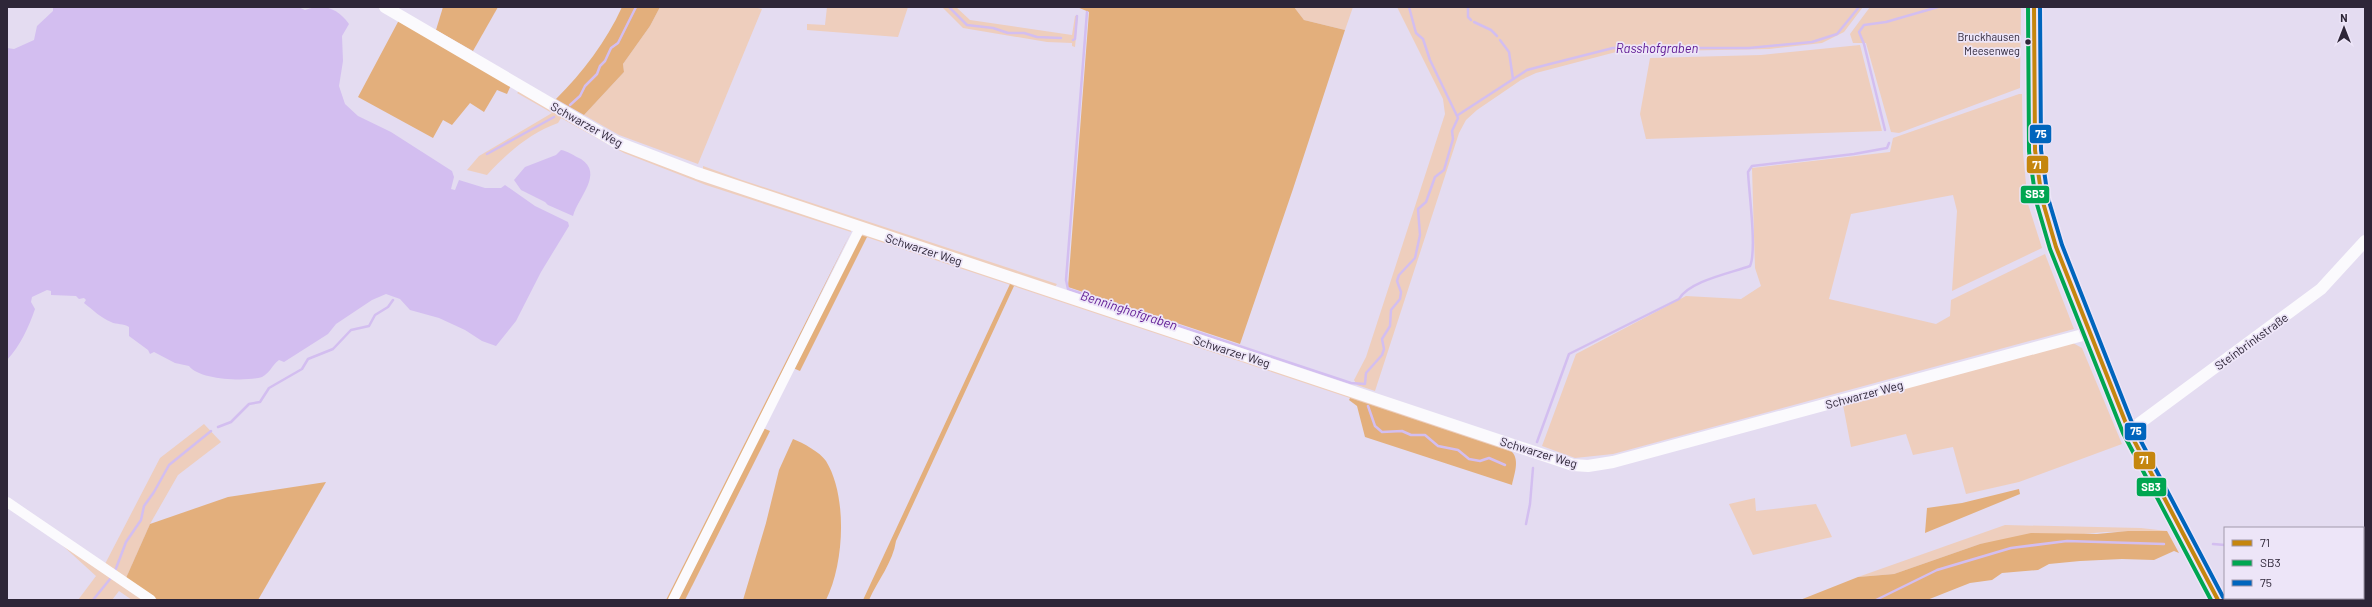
<svg xmlns="http://www.w3.org/2000/svg" width="2372" height="607" font-family="Barlow,sans-serif">
<style>
.green{fill:#eecebd}
.forest{fill:#e3af7c}
.water{fill:#d3bef0}
.lines{fill:none;stroke-linecap:round;stroke-linejoin:round}
.stream{stroke:#d3bef0;stroke-width:2.5}
.minor{stroke:#fbfafd;stroke-width:10}
.tertiary{stroke:#fbfafd;stroke-width:12}
.secondary{stroke:#fbfafd;stroke-width:14}
.bus-1-casing{stroke:#ede5f8;stroke-width:7}
.bus-2-casing{stroke:#ede5f8;stroke-width:7}
.bus-3-casing{stroke:#ede5f8;stroke-width:7}
.bus-1{stroke:#c5860e;stroke-width:4}
.bus-2{stroke:#00a651;stroke-width:4}
.bus-3{stroke:#0065bd;stroke-width:4}
.bus-dot{fill:#2e2638;stroke:#ede5f8;stroke-width:1.5}
.labels{text-anchor:middle;dominant-baseline:central;stroke-width:3.5;stroke-linejoin:round;paint-order:stroke}
.bus-label{font-size:11px;fill:#2e2638;stroke:#ede5f8;text-anchor:end}
.street-label{font-size:12px;fill:#2e2638;stroke:#ede5f8}
.water-label{font-size:13px;font-style:italic;fill:#5d1792;stroke:#ede5f8}
.line-badge{stroke:#ede5f8;stroke-width:1.5}
.badge-label{font-size:11px;text-anchor:middle;font-weight:bold;fill:#fff}
</style>
<rect width="100%" height="100%" fill="#e4dcf1"/>
<g class="green">
<polygon points="660,7 754,7 762,9 698,164 619,135 584,115 624,72 623,64 650,26"/>
<polygon points="827,7 908,7 898,37 807,30 807,24 825,25"/>
<polygon points="942,7 956,7 970,20 1072,35 1075,16 1078,15 1075,47 1072,46 1072,43 1047,42 963,28"/>
<polygon points="1294,7 1353,7 1345,30 1304,20"/>
<polygon points="1397,7 1863,7 1844,32 1822,43 1769,49 1616,52 1536,73 1521,80 1477,110 1466,120 1459,133 1375,391 1357,385 1354,380 1366,357 1445,114 1443,99"/>
<polygon points="1870,7 2021,7 2020,88 1899,133 1891,132 1866,43 1853,43 1850,34"/>
<polygon points="1860,45 1882,131 1646,139 1640,114 1650,58 1761,55"/>
<path d="M 520,90 L 613,145 L 851,229 L 851,232 L 706,185 L 624,153 L 561,118 L 558,123 C 530,133 507,153 487,175 L 467,170 L 479,156 L 552,113 L 517,93 Z"/>
<polygon points="2019,94 2022,94 2023,153 2028,204 2042,248 1952,291 1957,211 1953,195 1851,214 1829,299 1936,324 1950,316 1951,300 2045,254 2074,329 1613,454 1575,458 1542,446 1576,354 1686,296 1741,299 1761,286 1755,268 1752,168 1890,152 1893,138"/>
<polygon points="703,166 742,180 1057,284 1054,288 703,171"/>
<polygon points="863,232 1505,445 1512,452 860,235"/>
<polygon points="2073,343 2082,348 2122,444 2019,482 1966,494 1953,447 1913,455 1906,434 1851,447 1843,405"/>
<polygon points="204,424 221,442 178,475 150,524 126,578 105,564 160,458"/>
<polygon points="1755,498 1756,511 1816,504 1832,537 1753,555 1729,504"/>
<polygon points="2005,525 2141,528 2167,531 2105,532 1980,544 1894,574 1858,577"/>
<polygon points="51,535 146,600 132,600 119,591 112,600 78,600 96,576"/>
</g>
<g class="forest">
<polygon points="443,7 498,7 473,51 436,30"/>
<path d="M 622,7 L 660,7 L 650,26 L 623,64 L 624,72 L 584,115 L 556,99 C 583,72 606,42 622,7 Z"/>
<polygon points="1077,7 1294,7 1304,20 1345,30 1293,189 1240,344 1068,287 1089,12"/>
<polygon points="399,20 511,85 507,94 497,90 484,112 470,103 452,125 443,120 433,138 358,97"/>
<polygon points="851,232 670,600 666,600"/>
<polygon points="860,235 867,237 800,371 793,368"/>
<path d="M 1010,284 L 1014,286 L 896,541 C 893,562 878,580 869,600 L 863,600 Z"/>
<path d="M 1350,398 L 1512,452 C 1520,460 1514,475 1512,485 L 1365,437 L 1357,406 L 1349,400 Z"/>
<polygon points="763,428 770,431 685,600 677,600"/>
<path d="M 793,439 C 803,443 820,452 826,461 C 848,497 844,564 826,600 L 743,600 L 766,523 L 779,470 Z"/>
<polygon points="326,482 258,600 158,600 126,578 150,524 228,497"/>
<polygon points="2019,489 2020,494 1925,533 1927,508 1962,503"/>
<polygon points="2128,531 2167,531 2179,553 2174,551 2154,560 2122,559 2080,561 2049,564 2038,570 2002,573 1992,580 1970,583 1927,600 1800,600 1858,577 1894,574 1980,544 2031,533 2097,534"/>
</g>
<g class="water">
<path d="M 53,7 L 298,7 L 305,10 C 323,3 338,8 349,24 L 342,36 L 343,61 L 339,86 L 345,104 L 358,116 L 391,132 L 452,171 L 454,177 L 451,189 L 455,190 L 459,180 L 485,188 L 501,188 L 505,185 L 535,206 L 568,222 L 569,226 L 541,272 L 516,321 L 496,346 L 482,341 L 465,330 L 439,318 L 410,310 L 400,299 L 386,294 L 372,300 L 336,324 L 328,334 L 284,362 L 279,360 C 272,365 270,373 262,377 C 246,382 199,380 189,366 L 175,363 L 154,352 L 150,354 L 148,350 L 129,336 L 129,327 C 123,323 117,325 111,322 C 101,318 93,310 84,303 L 86,300 L 84,298 L 79,299 L 76,296 L 51,295 L 51,291 L 47,290 L 32,297 L 31,302 L 35,309 C 29,327 20,346 7,360 L 7,48 L 14,49 L 34,40 L 37,26 L 53,11 Z"/>
<path d="M 561,150 C 568,151 574,156 581,159 C 604,174 578,197 573,216 L 548,205 L 545,202 L 521,190 L 514,180 L 525,167 L 556,155 Z"/>
</g>
<g class="lines">
<g class="stream">
<polyline points="949,7 967,25 993,28 1008,33 1024,33 1037,37 1061,38"/>
<polyline points="1468,7 1468,17 1471,20"/>
<polyline points="1087,12 1066,280 1068,289 1351,383 1365,384 1366,373 1382,355 1384,349 1382,339 1390,326 1391,310 1400,299 1401,292 1397,281 1399,275 1415,258 1420,235 1418,209 1426,202 1435,177 1444,170 1453,139 1452,131 1458,118 1430,60 1423,39 1416,33 1409,7"/>
<polyline points="1474,22 1491,30 1497,36"/>
<polyline points="1073,40 1075,39 1077,16"/>
<polyline points="1500,40 1509,52 1513,79"/>
<polyline points="570,105 580,96 585,86 597,74 600,66 605,61 611,48 618,43 636,7"/>
<polyline points="1458,115 1527,70 1546,65 1613,48 1749,48 1812,42 1837,34 1859,7"/>
<polyline points="1885,130 1864,44 1859,32 1864,25 1886,22 1938,7"/>
<polyline points="487,154 554,117"/>
<polyline points="1368,406 1375,426 1382,432 1402,431 1411,435 1425,435 1438,446 1458,450 1469,459 1480,461 1489,458 1505,465"/>
<polyline points="218,427 231,422 249,404 260,402 269,388 302,369 308,359 333,349 351,330 369,326 375,315 388,307 393,300"/>
<path d="M 1537,442 L 1569,354 L 1679,299 C 1689,281 1731,273 1750,266 C 1757,251 1749,193 1748,172 L 1752,166 L 1854,154 L 1887,148 L 1889,143"/>
<polyline points="1526,524 1530,504 1533,468"/>
<polyline points="2213,544 2225,545"/>
<polyline points="2363,550 2365,550"/>
<polyline points="115,571 126,542 141,520 144,506 154,492 169,465 211,431"/>
<polyline points="93,600 110,579"/>
<polyline points="1876,600 1937,570 2011,548 2067,541 2164,544"/>
</g>
<g class="minor">
<polyline points="7,502 151,600"/>
<polyline points="673,600 860,228"/>
</g>
<g class="tertiary">
<polyline points="385,7 616,142 697,173 1573,465 1588,466 1613,462 2090,333"/>
<polyline points="2129,431 2321,289 2365,241"/>
</g>
<polyline class="secondary" points="2034,7 2035,150 2042,199 2056,247 2129,431 2218,600"/>
<g class="bus-1-casing">
<polyline id="bus-1" points="2034,7 2035,150 2042,199 2056,247 2129,431 2218,600"/>
</g>
<g class="bus-2-casing">
<polyline id="bus-2" points="2028,7 2029,151 2036,201 2050,249 2123,433 2211,600"/>
</g>
<g class="bus-3-casing">
<polyline id="bus-3" points="2040,7 2041,150 2048,198 2062,245 2134,428 2223,597"/>
</g>
<use href="#bus-1" class="bus-1"/>
<use href="#bus-2" class="bus-2"/>
<use href="#bus-3" class="bus-3"/>
</g>
<circle class="bus-dot" cx="2028" cy="42" r="3.5"/>
<g class="labels">
<g class="bus-label">
<text x="2020" y="36">Bruckhausen<tspan x="2020" dy="14">Meesenweg</tspan></text>
</g>
<g class="street-label">
<text transform="translate(587 124) rotate(29)">Schwarzer Weg</text>
<text transform="translate(924 249) rotate(18)">Schwarzer Weg</text>
<text transform="translate(2251 341) rotate(-36)">Steinbrinkstraße</text>
<text transform="translate(1232 351) rotate(18)">Schwarzer Weg</text>
<text transform="translate(1864 394) rotate(-15)">Schwarzer Weg</text>
<text transform="translate(1539 452) rotate(17)">Schwarzer Weg</text>
</g>
<g class="water-label">
<text x="1657" y="48">Rasshofgraben</text>
<text transform="translate(1129 310) rotate(18)">Benninghofgraben</text>
</g>
</g>
<g class="line-badge">
<rect x="2029" y="124" width="23" height="20" rx="4" fill="#0065bd"/>
<rect x="2026" y="155" width="23" height="19" rx="4" fill="#c5860e"/>
<rect x="2020" y="185" width="30" height="19" rx="4" fill="#00a651"/>
<rect x="2124" y="422" width="23" height="19" rx="4" fill="#0065bd"/>
<rect x="2133" y="451" width="23" height="19" rx="4" fill="#c5860e"/>
<rect x="2136" y="477" width="31" height="20" rx="4" fill="#00a651"/>
</g>
<g class="badge-label">
<text x="2041" y="138">75</text>
<text x="2037" y="169">71</text>
<text x="2035" y="198">SB3</text>
<text x="2136" y="435">75</text>
<text x="2144" y="464">71</text>
<text x="2151" y="491">SB3</text>
</g>
<rect width="2372" height="607" fill="none" stroke="#2e2638" stroke-width="16"/>
<rect x="2224" y="527" width="140" height="72" fill="#ede5f8" stroke="#a199ab"/>
<rect x="2232" y="540" width="20" height="6" fill="#c5860e" stroke="#a199ab"/>
<text x="2260" y="547" font-size="12" fill="#2e2638">71</text>
<rect x="2232" y="560" width="20" height="6" fill="#00a651" stroke="#a199ab"/>
<text x="2260" y="567" font-size="12" fill="#2e2638">SB3</text>
<rect x="2232" y="580" width="20" height="6" fill="#0065bd" stroke="#a199ab"/>
<text x="2260" y="587" font-size="12" fill="#2e2638">75</text>
<g transform="translate(2344 28)" stroke="#ede5f8" stroke-width="3" paint-order="stroke">
<path d="M0-3L7 15L0 10L-7 15Z" fill="#2e2638"/>
<text y="-6" font-size="11" font-weight="bold" text-anchor="middle" fill="#2e2638">N</text>
</g>
</svg>
